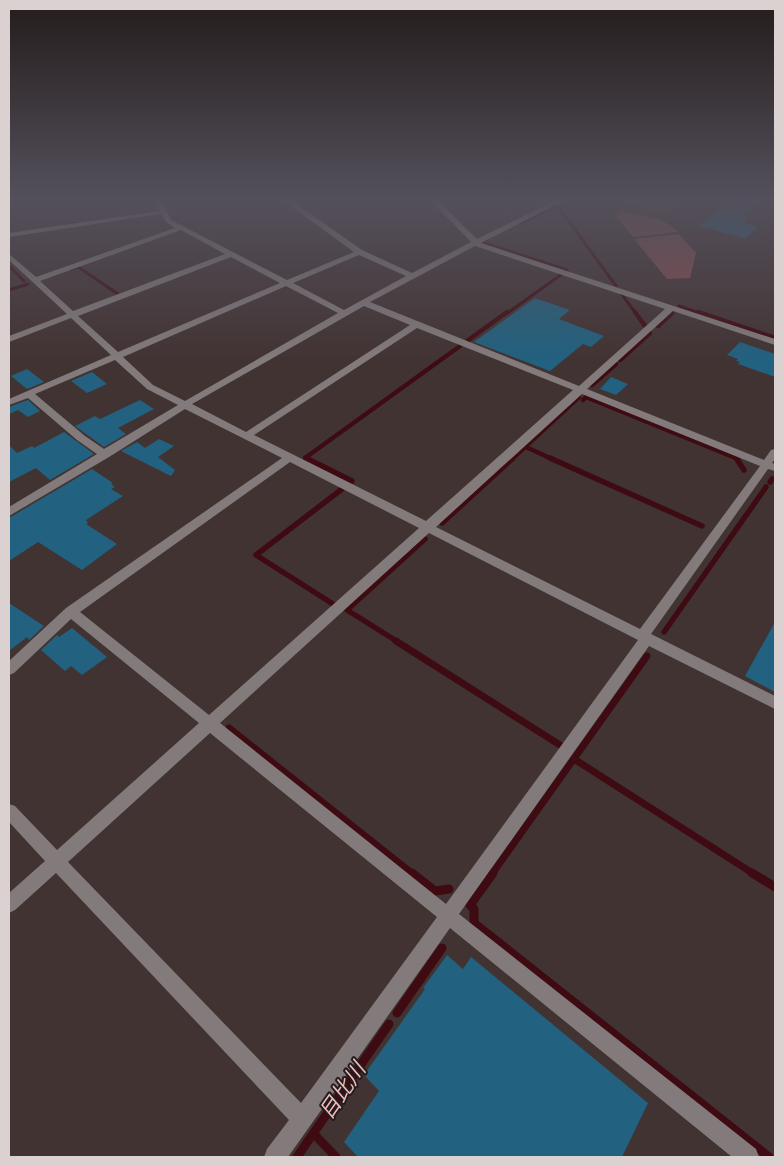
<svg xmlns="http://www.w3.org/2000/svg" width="784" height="1166" font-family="'Sofia Sans Condensed','Noto Sans JP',sans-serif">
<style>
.green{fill:#623a3b}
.forest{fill:#864c4e}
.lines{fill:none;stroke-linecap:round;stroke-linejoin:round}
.stream-far4{stroke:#3f0b12;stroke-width:3}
.stream-far3{stroke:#3f0b12;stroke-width:4.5}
.stream-far2{stroke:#3f0b12;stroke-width:5.5}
.stream-far1{stroke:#3f0b12;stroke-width:7}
.stream{stroke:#3f0b12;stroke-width:9}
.building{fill:#22617f}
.minor{fill:#837b7b;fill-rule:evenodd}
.labels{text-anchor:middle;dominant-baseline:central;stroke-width:4;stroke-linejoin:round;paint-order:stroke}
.near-water-label{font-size:21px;font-style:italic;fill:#f4bbbc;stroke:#241d1d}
</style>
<rect width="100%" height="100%" fill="#423333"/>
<polygon class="green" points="613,198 683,198 684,200 664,215"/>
<g class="forest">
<path d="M 620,212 C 639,214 664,217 678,232 L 633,237 L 616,216 Z"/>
<polygon points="679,234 696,253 690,278 667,279 634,239"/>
</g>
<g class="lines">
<g class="stream-far4">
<polyline points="521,223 557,205 616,286"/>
<polyline points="487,239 482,242 567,270"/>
<polyline points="9,266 24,281"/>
<polyline points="71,269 78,267 118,294"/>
<polyline points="9,290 28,284"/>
<polyline points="621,293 636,314"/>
<polyline points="679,306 702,314"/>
<polyline points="506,314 562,274"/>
</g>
<g class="stream-far3">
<polyline points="635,312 645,326"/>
<polyline points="698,312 775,338"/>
<polyline points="658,326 672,313"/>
<polyline points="467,341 507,312"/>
<polyline points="620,360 650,333"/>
<polyline points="592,385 616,364"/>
<polyline points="583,400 586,397 738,459"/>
<polyline points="526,447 552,459"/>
<polyline points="307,459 305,458 460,346"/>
<polyline points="512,459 579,397"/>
</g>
<g class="stream-far2">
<polyline points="306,458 352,481"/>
<polyline points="550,458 702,526"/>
<polyline points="736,458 744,470"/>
<polyline points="770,482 772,479"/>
<polyline points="442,523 513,458"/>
<polyline points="333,604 256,555 342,489"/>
<polyline points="664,632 766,487"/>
<polyline points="398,642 347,610 425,539"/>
</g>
<g class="stream-far1">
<polyline points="396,641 560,745"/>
<polyline points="229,728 413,874"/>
<polyline points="574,759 754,874"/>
<polyline points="492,874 647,656"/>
</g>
<g class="stream">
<polyline points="412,873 435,891 449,889"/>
<polyline points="493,873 470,905 474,909 474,923 769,1157"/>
<polyline points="752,873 775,887"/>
<polyline points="397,1013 442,948"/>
<polyline points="314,1134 336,1157"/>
<polyline points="297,1157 389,1024"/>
</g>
</g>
<g class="building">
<polygon points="736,198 764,198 741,217 748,219 743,223 758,227 745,238 698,226"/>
<polygon points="535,298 570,310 559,319 604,336 591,347 583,344 550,371 474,342"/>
<polygon points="740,342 775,354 775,377 738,364 740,362 736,361 738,359 727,355"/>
<polygon points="27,369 44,382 27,389 11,376"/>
<polygon points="92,372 107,384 87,393 71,381"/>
<polygon points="611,377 628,384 616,395 600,389"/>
<polygon points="28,400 40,411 28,417 18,410 9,414 9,407"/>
<polygon points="140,400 154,409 118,428 126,434 104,447 75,426 95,416 100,419"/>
<polygon points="64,432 94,454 50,480 36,468 9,482 9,445 17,453 32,446 34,448"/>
<polygon points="159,439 174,446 158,457 175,470 171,476 121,451 137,442 145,448"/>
<polygon points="92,469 113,483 111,484 115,487 111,489 123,496 86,520 88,523 86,524 117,544 82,570 38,542 9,561 9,518"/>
<polygon points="9,603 44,626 29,640 27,637 9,651"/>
<polygon points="775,622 775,692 745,676"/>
<polygon points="72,628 107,657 82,675 71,666 65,671 41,650 57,635 59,637"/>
<polygon points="447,955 463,969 471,957 648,1103 622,1157 358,1157 344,1142 379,1091 364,1075 425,989 423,988"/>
</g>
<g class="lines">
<path class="minor" d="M 154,198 L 160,198 L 171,220 L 287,280 L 354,252 L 280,198 L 288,198 L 362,250 L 412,273 L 471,242 L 428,198 L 435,198 L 477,239 L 560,198 L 569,198 L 481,243 L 775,339 L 775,345 L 673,311 L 587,389 L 764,460 L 771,450 L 775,449 L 775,459 L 772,463 L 775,464 L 775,471 L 768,469 L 651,634 L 775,696 L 775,709 L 649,646 L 459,914 L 756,1149 L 759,1157 L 732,1157 L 450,928 L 288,1157 L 264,1157 L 267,1149 L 289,1120 L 56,873 L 15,910 L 9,913 L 9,893 L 45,861 L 9,822 L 9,804 L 15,806 L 57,850 L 199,723 L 71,619 L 14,673 L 9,675 L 9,661 L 66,608 L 282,458 L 185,409 L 109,457 L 9,516 L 9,507 L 97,454 L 77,440 L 28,398 L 9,405 L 9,399 L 111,355 L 71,318 L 9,342 L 9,336 L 67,314 L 9,260 L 9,254 L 36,277 L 175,228 L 166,222 L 161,214 L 9,237 L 9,233 L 160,211 ZM 181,230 L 225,254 L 73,311 L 40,281 ZM 475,246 L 665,309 L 579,386 L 370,302 ZM 359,255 L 406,276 L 344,310 L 293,283 ZM 231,257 L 280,283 L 118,352 L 78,316 ZM 286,286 L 338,313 L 185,401 L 153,385 L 123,357 ZM 364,306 L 410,325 L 246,432 L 192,404 ZM 417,328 L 573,390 L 426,521 L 254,435 ZM 115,360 L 147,389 L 178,405 L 104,449 L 85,436 L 35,394 ZM 582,394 L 760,466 L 640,629 L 436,527 ZM 290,462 L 419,528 L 209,715 L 80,612 ZM 429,533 L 638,640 L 446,904 L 220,723 ZM 210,733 L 437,917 L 301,1103 L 68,862 Z"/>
</g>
<linearGradient id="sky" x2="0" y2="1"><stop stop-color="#241c1c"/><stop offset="0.55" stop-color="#54505b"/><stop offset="1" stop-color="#54505b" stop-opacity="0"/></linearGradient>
<rect width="784" height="361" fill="url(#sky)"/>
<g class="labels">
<g class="near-water-label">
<text transform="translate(343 1091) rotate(-55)">目比川</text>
</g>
</g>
<rect width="784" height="1166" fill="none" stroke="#dbd1d1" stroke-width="20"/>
</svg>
